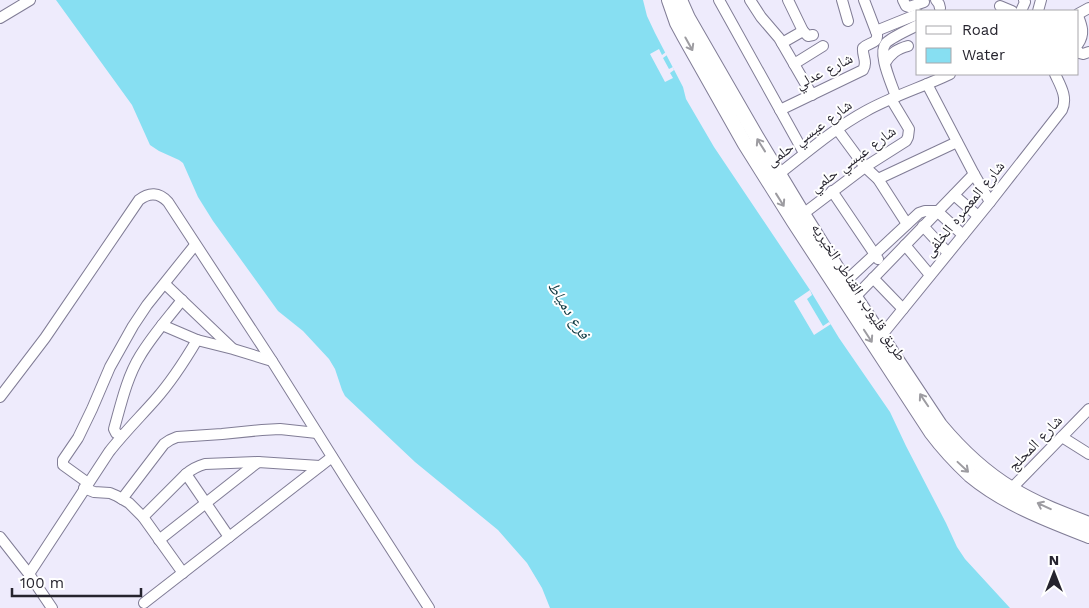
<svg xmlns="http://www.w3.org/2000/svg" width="1089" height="608" font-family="'Work Sans','Noto Naskh Arabic',sans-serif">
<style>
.water{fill:#87dff2}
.pier{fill:#eeebfc}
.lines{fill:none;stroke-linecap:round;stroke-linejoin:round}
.street-casing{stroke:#817d96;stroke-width:12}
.secondary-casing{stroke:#817d96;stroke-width:16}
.street{stroke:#fff;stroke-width:10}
.secondary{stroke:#fff;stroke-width:14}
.oneway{stroke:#9d9ca1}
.labels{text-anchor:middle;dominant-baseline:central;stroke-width:4;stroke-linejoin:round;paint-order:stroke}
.street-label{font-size:15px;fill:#26242e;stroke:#fff}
.water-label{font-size:16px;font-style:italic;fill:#0d3840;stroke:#fff}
</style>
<rect width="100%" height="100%" fill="#eeebfc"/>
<polygon class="water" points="56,0 643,0 647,16 655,33 683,87 686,99 714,147 810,290 839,338 890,412 906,446 946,523 957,547 965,559 1010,608 550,608 542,588 527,563 498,530 415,462 345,396 342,390 335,369 329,359 303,331 278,311 213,221 198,197 183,163 179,160 159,151 150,145 132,105"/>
<g class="pier">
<polygon points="659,49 662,55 666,52 667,55 663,58 669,69 673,67 674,70 670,73 673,78 665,82 650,54"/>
<polygon points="810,290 812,295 807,299 823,326 829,322 831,324 814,335 794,301"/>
</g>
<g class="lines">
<g class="street-casing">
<g id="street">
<polyline points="719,0 804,153"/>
<polyline points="750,0 761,17 779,38 812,95"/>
<polyline points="788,0 803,31 808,36 813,35"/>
<polyline points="842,0 848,21"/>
<polyline points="903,0 906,6 909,7 924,2"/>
<polyline points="936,0 939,4 940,8"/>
<polyline points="1000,6 1012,11"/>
<polyline points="1021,11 1025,2 1024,0"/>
<polyline points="1038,11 1041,0"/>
<polyline points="1078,14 1089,8"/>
<path d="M 1078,16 C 1082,26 1085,34 1078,44"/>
<polyline points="0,18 30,0"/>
<polyline points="876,31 918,14"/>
<polyline points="782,43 803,31"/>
<polyline points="1078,51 1079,53 1083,54 1089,52"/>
<path d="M 885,63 C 891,53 897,49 908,46"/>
<polyline points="794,64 823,46"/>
<polyline points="927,84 974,174 990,202"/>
<path d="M 896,97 C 892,84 877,54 886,43 C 892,37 910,29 918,25"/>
<path d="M 780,110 L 863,70 C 868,62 862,56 863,48 C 869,42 878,44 877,34 L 864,0"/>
<polyline points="837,129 865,167 878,179 907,224"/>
<path d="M 775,177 C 805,154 833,129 866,111 C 893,96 923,87 950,74"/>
<polyline points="878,179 957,142"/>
<polyline points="832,191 878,259"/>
<polyline points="954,195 978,216"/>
<polyline points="803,214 865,167 906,141 908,137 909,129 891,99"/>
<polyline points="923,226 948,253"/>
<polyline points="905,245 930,275"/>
<polyline points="873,278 903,309"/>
<polyline points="846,281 919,213 925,211 937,211 963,235"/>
<polyline points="165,284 232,348"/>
<polyline points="855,297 974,174"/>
<polyline points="162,325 197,340 233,349 272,361"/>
<path d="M 881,336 L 990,202 L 1062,110 C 1068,97 1060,85 1055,74"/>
<path d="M 0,397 L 45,338 L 139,200 C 149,192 159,192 168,202 L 272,361 L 348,482 L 429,608"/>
<path d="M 121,436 L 116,433 L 114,429 C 121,404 127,377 140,356 C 152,336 168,318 182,300"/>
<polyline points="1062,437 1089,454"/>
<polyline points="186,474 229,537"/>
<polyline points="88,483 63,465 63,460 78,438 92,409 110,367 133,326 147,305 195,245"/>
<polyline points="84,488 94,492 110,493 117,496 129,503 143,517 183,573"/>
<polyline points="1008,492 1089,409"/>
<polyline points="122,499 164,444 170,440 177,437 222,434 262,430 280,429 317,433"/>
<path d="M 143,517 L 186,474 C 192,469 198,466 205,464 L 258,462 L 320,466"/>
<polyline points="0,537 29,574 52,608"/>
<polyline points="159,540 258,462"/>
<path d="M 29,574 L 109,452 C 123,434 139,418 155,400 C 171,382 184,362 197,340"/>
<polyline points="144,603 332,457"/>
</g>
</g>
<g class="secondary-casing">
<g id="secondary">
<path d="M 669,0 L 677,23 L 684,36 L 745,144 L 794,222 L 931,432 C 943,448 956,462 970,475 C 1005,504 1048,520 1089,536"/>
<path d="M 680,0 L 688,18 L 756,136 L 803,214 L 855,297 L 940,425 C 960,449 984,472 1012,489 C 1036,504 1063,514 1089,524"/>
</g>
</g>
<use href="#street" class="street"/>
<use href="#secondary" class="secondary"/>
</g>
<defs><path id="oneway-shaft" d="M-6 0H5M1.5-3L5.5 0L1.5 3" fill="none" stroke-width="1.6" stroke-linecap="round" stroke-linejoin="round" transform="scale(1.25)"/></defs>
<g class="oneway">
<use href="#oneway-shaft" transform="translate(689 44) rotate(61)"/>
<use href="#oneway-shaft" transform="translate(761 145) rotate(-122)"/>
<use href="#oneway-shaft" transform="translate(780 200) rotate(58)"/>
<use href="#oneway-shaft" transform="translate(868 336) rotate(57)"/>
<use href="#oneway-shaft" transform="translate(924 400) rotate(-124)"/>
<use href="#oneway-shaft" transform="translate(963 467) rotate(43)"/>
<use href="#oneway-shaft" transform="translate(1044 506) rotate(-155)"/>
</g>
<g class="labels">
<g class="street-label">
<text transform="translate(824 71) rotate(-27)">شارع عدلي</text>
<text transform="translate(809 133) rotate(-36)">شارع عيسي حلمى</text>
<text transform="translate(853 159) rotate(-36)">شارع عيسي حلمي</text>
<text transform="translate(964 209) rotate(-51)">شارع المعصره الخلفى</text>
<text transform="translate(859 292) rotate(57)">طريق قليوب, القناطر الخيريه</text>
<text transform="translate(1035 443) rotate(-46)">شارع المحلج</text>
</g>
<g class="water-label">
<text transform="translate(569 310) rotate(58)">فرع دمياط</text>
</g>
</g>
<rect x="916" y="10" width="162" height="65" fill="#ffffff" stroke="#a8a7ab"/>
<rect x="926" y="26" width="25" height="8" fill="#ffffff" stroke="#a8a7ab"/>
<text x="962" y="35" font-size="15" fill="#26242e">Road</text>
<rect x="926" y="48" width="25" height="15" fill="#87dff2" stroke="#a8a7ab"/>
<text x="962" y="60" font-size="15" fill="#26242e">Water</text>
<g transform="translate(1054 573)" stroke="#ffffff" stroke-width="4" paint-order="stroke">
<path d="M0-4L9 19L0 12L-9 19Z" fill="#26242e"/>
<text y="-8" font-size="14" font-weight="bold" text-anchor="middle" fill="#26242e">N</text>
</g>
<path d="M12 588v8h129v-8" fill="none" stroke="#26242e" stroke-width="2.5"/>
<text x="20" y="588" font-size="15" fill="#26242e" stroke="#ffffff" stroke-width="4" paint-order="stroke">100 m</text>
</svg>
